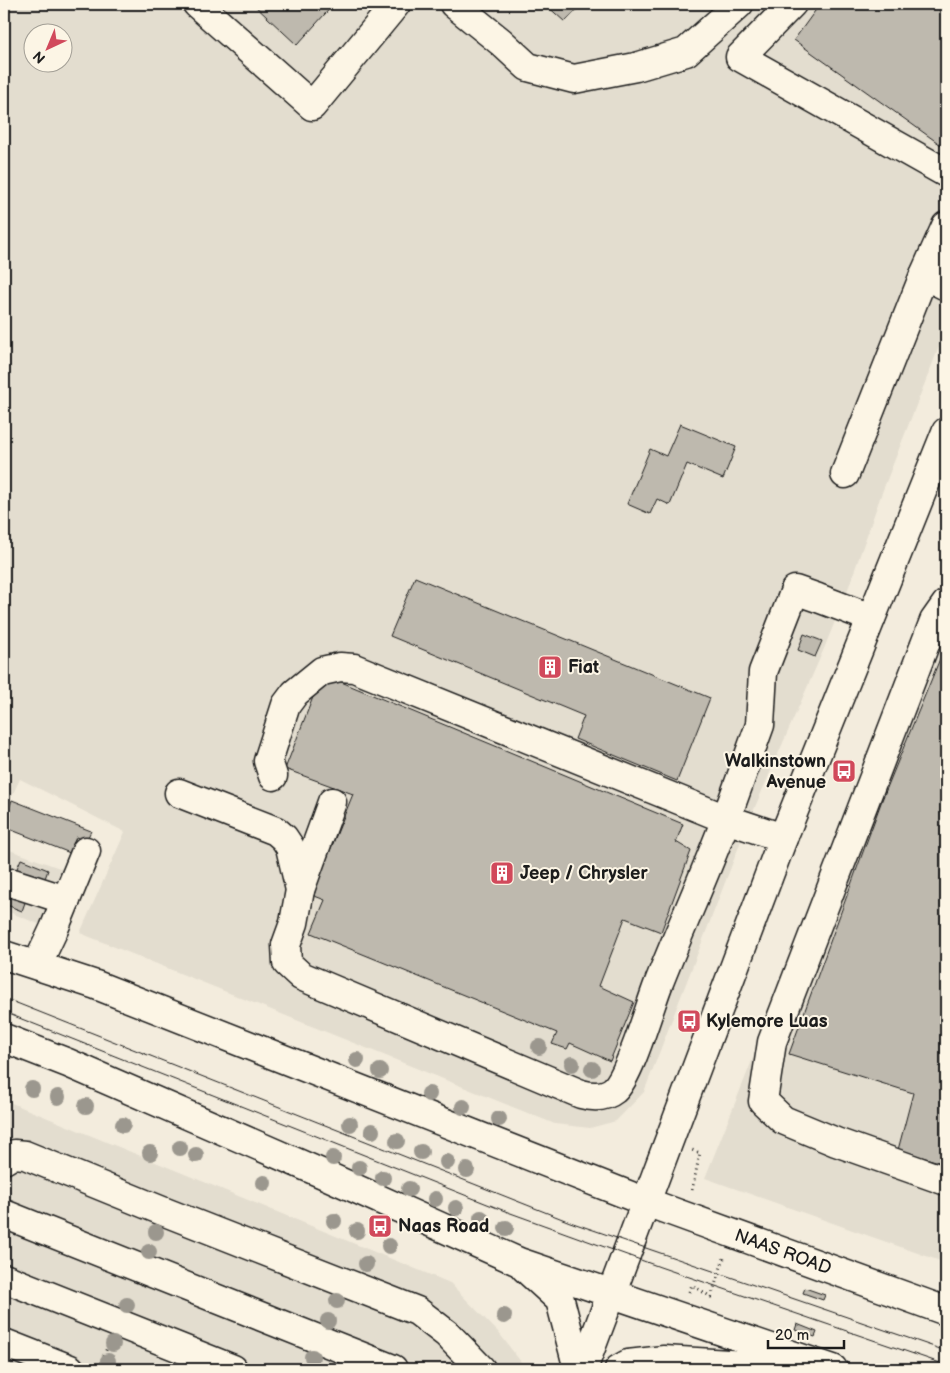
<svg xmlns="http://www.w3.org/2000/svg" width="950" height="1373" font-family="'Balsamiq Sans',sans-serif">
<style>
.built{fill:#e3ddcf;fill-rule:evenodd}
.building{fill:#beb9ae;stroke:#1c1c1c}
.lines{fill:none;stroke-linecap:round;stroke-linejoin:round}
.minor-casing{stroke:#1c1c1c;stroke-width:31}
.major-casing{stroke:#1c1c1c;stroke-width:31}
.path{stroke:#1c1c1c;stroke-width:3;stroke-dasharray:1 4;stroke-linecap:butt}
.minor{stroke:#fcf5e5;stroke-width:28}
.major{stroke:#fcf5e5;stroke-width:28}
.tram{stroke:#1c1c1c;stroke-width:1}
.tree{fill:#9b978e}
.labels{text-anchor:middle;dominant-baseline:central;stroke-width:4;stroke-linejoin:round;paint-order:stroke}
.poi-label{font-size:18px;font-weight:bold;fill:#1c1c1c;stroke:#fcf5e5;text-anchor:start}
.street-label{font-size:18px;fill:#1c1c1c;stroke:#fcf5e5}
</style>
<rect width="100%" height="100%" fill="#f3ecdd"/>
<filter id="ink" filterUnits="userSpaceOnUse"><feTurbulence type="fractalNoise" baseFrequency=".02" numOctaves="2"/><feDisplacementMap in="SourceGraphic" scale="10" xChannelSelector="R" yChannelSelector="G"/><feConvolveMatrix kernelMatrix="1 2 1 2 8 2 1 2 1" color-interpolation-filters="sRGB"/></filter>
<g filter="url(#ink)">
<g class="built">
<path d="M 4,4 L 946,4 L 946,329 L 881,495 L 848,589 L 823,651 L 748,823 L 644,1092 L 616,1121 L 590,1128 L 555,1124 L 80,933 L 125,832 L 20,779 L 4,812 ZM 32,32 L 62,32 L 62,62 L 32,62 Z"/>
<polygon points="946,576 946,1263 705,1178"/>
<polygon points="4,848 68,871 46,927 4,910"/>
<polygon points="4,1100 450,1283 499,1333 521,1362 521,1369 4,1369"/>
</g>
<g class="building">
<polygon points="253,4 334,4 297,45"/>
<polygon points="545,4 582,4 565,22"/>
<polygon points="820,4 943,4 946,6 946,137 941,145 794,40"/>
<polygon points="680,424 736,447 723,479 687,464 670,505 657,499 650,514 627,504 650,449 666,456"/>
<polygon points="415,577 710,698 677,781 575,739 584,716 390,636"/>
<polygon points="804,634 822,641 815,657 798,650"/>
<polygon points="946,644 946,1164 898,1150 913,1093 789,1054 882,800"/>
<polygon points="322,674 683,824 676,842 691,851 661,932 625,918 599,986 634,1002 610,1061 570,1043 567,1049 552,1044 557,1033 311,933 325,900 312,895 353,794 285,769"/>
<polygon points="12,800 91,831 86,841 76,837 70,853 4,827 4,822"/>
<polygon points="21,859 48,870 43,884 15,873"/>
<polygon points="9,887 28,894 22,911 4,904"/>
<polygon points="805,1288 825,1295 823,1300 803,1293"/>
<polygon points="797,1324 817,1332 815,1337 795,1330"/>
</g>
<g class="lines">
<g class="minor-casing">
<g id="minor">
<polyline points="197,4 312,106 396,4"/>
<polyline points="454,4 501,42 528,67 574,79 636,67 686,52 739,4"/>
<polyline points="792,4 740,57 946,173"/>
<polyline points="946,226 924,275 946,286"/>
<polyline points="845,474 924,275"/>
<polyline points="946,604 934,621 772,1042 763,1101 783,1120 836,1142 946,1181"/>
<path d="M 179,793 L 276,831 L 284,838 L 290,847 L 300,890 L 294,923 L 286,945 L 287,963 L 301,976 L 581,1094 C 592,1097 604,1098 614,1090 C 630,1076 649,1008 658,985 C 680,929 705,875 726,819 L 354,668 L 340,667 L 322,671 L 295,693 L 286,705 L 268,761 L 273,776"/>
<polyline points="783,838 726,819 760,725 763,672 795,590 818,598 871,618"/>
<polyline points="13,883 66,900"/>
<polyline points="300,890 332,802"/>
<polyline points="37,965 54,929 86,851"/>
<polyline points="4,1160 14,1154 25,1155 160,1210 417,1311 447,1334 481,1369"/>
<polyline points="4,1214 393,1369"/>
<polyline points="4,1278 233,1369"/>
<polyline points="4,1343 70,1369"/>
</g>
</g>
<g class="major-casing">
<g id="major">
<polyline points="4,955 96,985 646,1202 946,1311"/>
<polyline points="4,1038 68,1063 323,1174 519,1262 833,1369"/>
<polyline points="525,1268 560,1300 578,1369"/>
<polyline points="583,1369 783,838 946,432"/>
<polyline points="619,1369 628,1364 664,1360 745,1365 762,1369"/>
</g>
</g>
<g class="path">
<polyline points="692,1190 700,1153 692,1150"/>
<polyline points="689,1292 692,1285 711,1297 724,1258"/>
<polyline points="98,1369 107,1348"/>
</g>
<use href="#minor" class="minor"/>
<use href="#major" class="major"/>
<g class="tram">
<polyline points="4,998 570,1222 946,1351"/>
<polyline points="4,1012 505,1211 660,1267 946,1365"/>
</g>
</g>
<g class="tree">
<circle cx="539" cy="1047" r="8"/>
<circle cx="357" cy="1060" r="8"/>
<circle cx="572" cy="1064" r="8"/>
<circle cx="592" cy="1069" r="8"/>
<circle cx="380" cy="1071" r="8"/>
<circle cx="32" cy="1089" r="8"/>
<circle cx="429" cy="1094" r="8"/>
<circle cx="58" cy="1097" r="8"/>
<circle cx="86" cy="1106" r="8"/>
<circle cx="463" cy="1107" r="8"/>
<circle cx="499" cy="1119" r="8"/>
<circle cx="350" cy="1124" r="8"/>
<circle cx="123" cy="1125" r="8"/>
<circle cx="372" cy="1131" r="8"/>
<circle cx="397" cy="1141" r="8"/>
<circle cx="180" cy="1148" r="8"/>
<circle cx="421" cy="1152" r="8"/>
<circle cx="150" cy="1153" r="8"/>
<circle cx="196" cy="1155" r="8"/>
<circle cx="333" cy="1158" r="8"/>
<circle cx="447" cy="1162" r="8"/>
<circle cx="359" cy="1168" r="8"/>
<circle cx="467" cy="1170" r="8"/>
<circle cx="383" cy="1178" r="8"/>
<circle cx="264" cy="1183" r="8"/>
<circle cx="409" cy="1189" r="8"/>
<circle cx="435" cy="1199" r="8"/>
<circle cx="456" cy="1208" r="8"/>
<circle cx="481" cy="1218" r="8"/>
<circle cx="334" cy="1221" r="8"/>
<circle cx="506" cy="1228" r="8"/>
<circle cx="357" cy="1231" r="8"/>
<circle cx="156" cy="1232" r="8"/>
<circle cx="389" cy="1246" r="8"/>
<circle cx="149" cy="1252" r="8"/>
<circle cx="366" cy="1264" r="8"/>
<circle cx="337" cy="1301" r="8"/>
<circle cx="127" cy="1305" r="8"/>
<circle cx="504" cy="1316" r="8"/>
<circle cx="328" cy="1321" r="8"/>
<circle cx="113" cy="1344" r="8"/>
<circle cx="312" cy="1357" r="8"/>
<circle cx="108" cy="1361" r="8"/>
</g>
</g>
<defs>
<g id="building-square" transform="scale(1.25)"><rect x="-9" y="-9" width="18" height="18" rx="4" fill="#d1495b" stroke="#fcf5e5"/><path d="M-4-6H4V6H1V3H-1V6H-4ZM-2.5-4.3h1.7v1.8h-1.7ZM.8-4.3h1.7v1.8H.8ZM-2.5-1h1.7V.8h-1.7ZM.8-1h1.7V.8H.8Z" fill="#fff"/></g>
<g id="bus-square" transform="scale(1.25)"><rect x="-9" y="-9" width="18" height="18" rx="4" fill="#d1495b" stroke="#fcf5e5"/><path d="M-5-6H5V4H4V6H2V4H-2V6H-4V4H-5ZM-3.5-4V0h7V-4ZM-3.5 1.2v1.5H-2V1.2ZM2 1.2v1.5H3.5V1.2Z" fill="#fff"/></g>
</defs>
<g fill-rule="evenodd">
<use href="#building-square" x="550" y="667"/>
<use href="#bus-square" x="844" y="771"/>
<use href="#building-square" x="502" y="873"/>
<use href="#bus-square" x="689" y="1021"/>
<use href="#bus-square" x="380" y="1226"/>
</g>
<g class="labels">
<g class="poi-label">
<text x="568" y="667">Fiat</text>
<text x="826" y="761" text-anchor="end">Walkinstown<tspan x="826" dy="21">Avenue</tspan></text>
<text x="520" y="873">Jeep / Chrysler</text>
<text x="706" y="1021">Kylemore Luas</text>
<text x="398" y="1226">Naas Road</text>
</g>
<g class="street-label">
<text transform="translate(783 1252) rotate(20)">NAAS ROAD</text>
</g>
</g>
<rect width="950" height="1373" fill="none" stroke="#fcf5e5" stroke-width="20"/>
<rect x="10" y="10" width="930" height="1353" fill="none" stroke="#1c1c1c" stroke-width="2" filter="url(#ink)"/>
<g transform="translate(48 48) rotate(224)"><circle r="24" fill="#fcf5e5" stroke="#a29e95"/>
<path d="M0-4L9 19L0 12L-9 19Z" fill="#d1495b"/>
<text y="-8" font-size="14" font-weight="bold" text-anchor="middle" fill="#1c1c1c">N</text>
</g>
<path d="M768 1340v8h76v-8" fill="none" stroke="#1c1c1c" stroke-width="2.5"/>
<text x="775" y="1340" font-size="15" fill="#1c1c1c" stroke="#fcf5e5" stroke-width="4" paint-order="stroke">20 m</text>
</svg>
